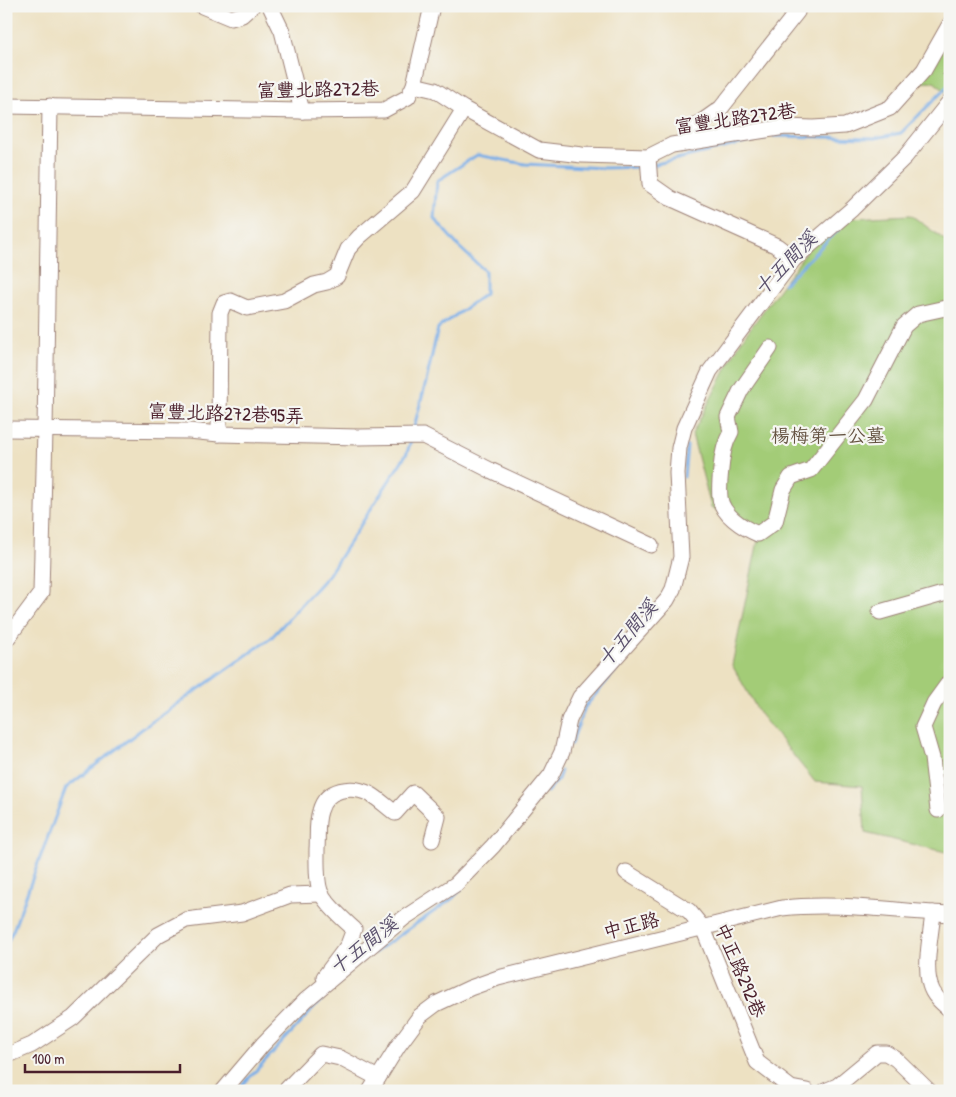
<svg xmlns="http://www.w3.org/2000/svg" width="956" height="1097" font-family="'Patrick Hand','LXGW WenKai TC',sans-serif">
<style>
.green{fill:#a3cc77;stroke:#767651}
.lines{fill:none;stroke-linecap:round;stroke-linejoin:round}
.stream{stroke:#7bafe8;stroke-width:3}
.minor-casing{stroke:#9c8076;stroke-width:17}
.path{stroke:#9c8076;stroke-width:2;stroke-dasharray:1 4;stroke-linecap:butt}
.minor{stroke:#fff;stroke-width:15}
.labels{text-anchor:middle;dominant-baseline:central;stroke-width:4.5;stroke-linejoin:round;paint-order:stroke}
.street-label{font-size:19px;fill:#4a1f2b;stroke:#f6f6f2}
.park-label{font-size:19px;fill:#655342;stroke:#f6f6f2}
.water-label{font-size:20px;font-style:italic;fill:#5b516d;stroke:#f6f6f2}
</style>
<rect width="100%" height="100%" fill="#f6f6f2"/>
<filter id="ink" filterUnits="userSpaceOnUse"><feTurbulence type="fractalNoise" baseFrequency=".02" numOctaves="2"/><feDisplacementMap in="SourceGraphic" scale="10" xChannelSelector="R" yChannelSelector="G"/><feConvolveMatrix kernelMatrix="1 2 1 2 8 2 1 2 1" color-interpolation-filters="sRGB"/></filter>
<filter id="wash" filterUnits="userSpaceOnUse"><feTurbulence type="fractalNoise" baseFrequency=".0096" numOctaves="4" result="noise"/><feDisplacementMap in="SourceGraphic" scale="20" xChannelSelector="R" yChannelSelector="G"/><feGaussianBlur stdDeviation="1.12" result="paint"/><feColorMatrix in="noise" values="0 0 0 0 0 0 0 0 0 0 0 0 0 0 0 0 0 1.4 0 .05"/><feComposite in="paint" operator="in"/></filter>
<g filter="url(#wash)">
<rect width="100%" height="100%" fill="#ede1c2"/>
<g class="green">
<polygon points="950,34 950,95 934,82 914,83"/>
<polygon points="911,215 950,244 950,853 865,833 862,786 815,782 760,714 732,665 759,536 711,507 692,434 741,341 831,219"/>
</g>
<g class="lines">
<g class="stream">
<polyline points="940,125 950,115"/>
<polyline points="774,136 875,138 901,133 950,84"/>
<polyline points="652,165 765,138"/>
<polyline points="784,284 838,230"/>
<polyline points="413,431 426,382 438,328 485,294 485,271 459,247 434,218 437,181 477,155 525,164 605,168 644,167"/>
<polyline points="684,477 687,446"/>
<polyline points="571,744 585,707 636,646"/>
<polyline points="547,792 558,779 561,771"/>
<polyline points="6,945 14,928 66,788 142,729 271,638 329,574 407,453 411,440"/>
<polyline points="374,953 452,899 461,889"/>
<polyline points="237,1091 340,980"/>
</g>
</g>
</g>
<g filter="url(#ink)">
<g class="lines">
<g class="minor-casing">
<g id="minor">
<polyline points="202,6 231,18 242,15 252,6"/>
<polyline points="270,6 282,31 302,111"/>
<polyline points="414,85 432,6"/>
<polyline points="6,106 302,111 384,110 408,97 414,85 435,90 464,109 539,150 582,155 648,157 672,145 785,127 813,128 845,126 890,108 924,70 950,24"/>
<polyline points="691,143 697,125 721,108 797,12 794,6"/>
<polyline points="648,157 650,184 670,198 777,246 794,259"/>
<path d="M 770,348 L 741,390 L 728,417 L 731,432 C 724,444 722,455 721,469 C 720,478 719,488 720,497 C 721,514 743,528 758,534 L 775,522 L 783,490 L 791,477 L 811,470 L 866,400 L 904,326 L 918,314 L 950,307"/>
<polyline points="6,429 189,431 219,434 359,437 423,436 490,470 651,545"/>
<polyline points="219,434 220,313 224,303 231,301 247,308 284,301 314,285 327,282 337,276 348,249 359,237 413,191 464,109"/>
<polyline points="880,612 950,592"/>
<polyline points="6,640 41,593 45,430 50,106"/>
<polyline points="938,810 932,758 923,727 934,703 950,681"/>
<polyline points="626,872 689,911 703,928 757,1062 791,1088 807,1091"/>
<path d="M 933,913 C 931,934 924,966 930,985 C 933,996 942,1003 950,1010"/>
<path d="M 324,977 L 348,945 L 354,929 C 342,918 330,908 322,895 C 316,886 317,860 317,849 C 318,837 316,823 320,811 C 326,788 352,785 370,794 C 379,799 387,807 395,813 L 413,793 L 438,817 L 432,840"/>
<polyline points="6,1056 32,1045 73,1018 158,935 186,920 242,913 290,895 321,894"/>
<polyline points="223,1091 263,1044 306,1000 404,918 456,884 493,846 551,775 562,752 569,720 580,697 667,600 673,589 681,557 677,473 679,448 684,428 710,371 794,259 852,209 905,157 950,101"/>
<polyline points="285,1091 321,1054 340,1058 378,1078"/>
<path d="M 370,1091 L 398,1046 L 420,1016 L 436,1004 L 470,988 L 498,978 L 782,908 C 838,902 893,911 950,914"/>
<polyline points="825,1091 837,1086 877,1053 886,1053 896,1059 929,1091"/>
</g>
</g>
<polyline class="path" points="943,75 950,64"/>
<use href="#minor" class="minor"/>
</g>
</g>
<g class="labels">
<g class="street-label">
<text transform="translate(318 89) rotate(-1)">富豐北路272巷</text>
<text transform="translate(735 118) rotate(-8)">富豐北路272巷</text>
<text transform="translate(226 413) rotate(2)">富豐北路272巷95弄</text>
<text transform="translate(631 925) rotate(-14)">中正路</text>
<text transform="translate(741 970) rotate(67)">中正路292巷</text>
</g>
<g class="park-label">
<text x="828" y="435">楊梅第一公墓</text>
</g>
<g class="water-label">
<text transform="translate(785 263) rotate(-46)">十五間溪</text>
<text transform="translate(627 633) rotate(-50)">十五間溪</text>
<text transform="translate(363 945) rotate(-38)">十五間溪</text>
</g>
</g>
<rect width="956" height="1097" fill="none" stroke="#f6f6f2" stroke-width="25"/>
<path d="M25 1064v8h155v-8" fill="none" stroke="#4a1f2b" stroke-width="2.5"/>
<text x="32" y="1064" font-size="15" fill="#4a1f2b" stroke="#f6f6f2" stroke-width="4" paint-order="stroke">100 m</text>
</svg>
